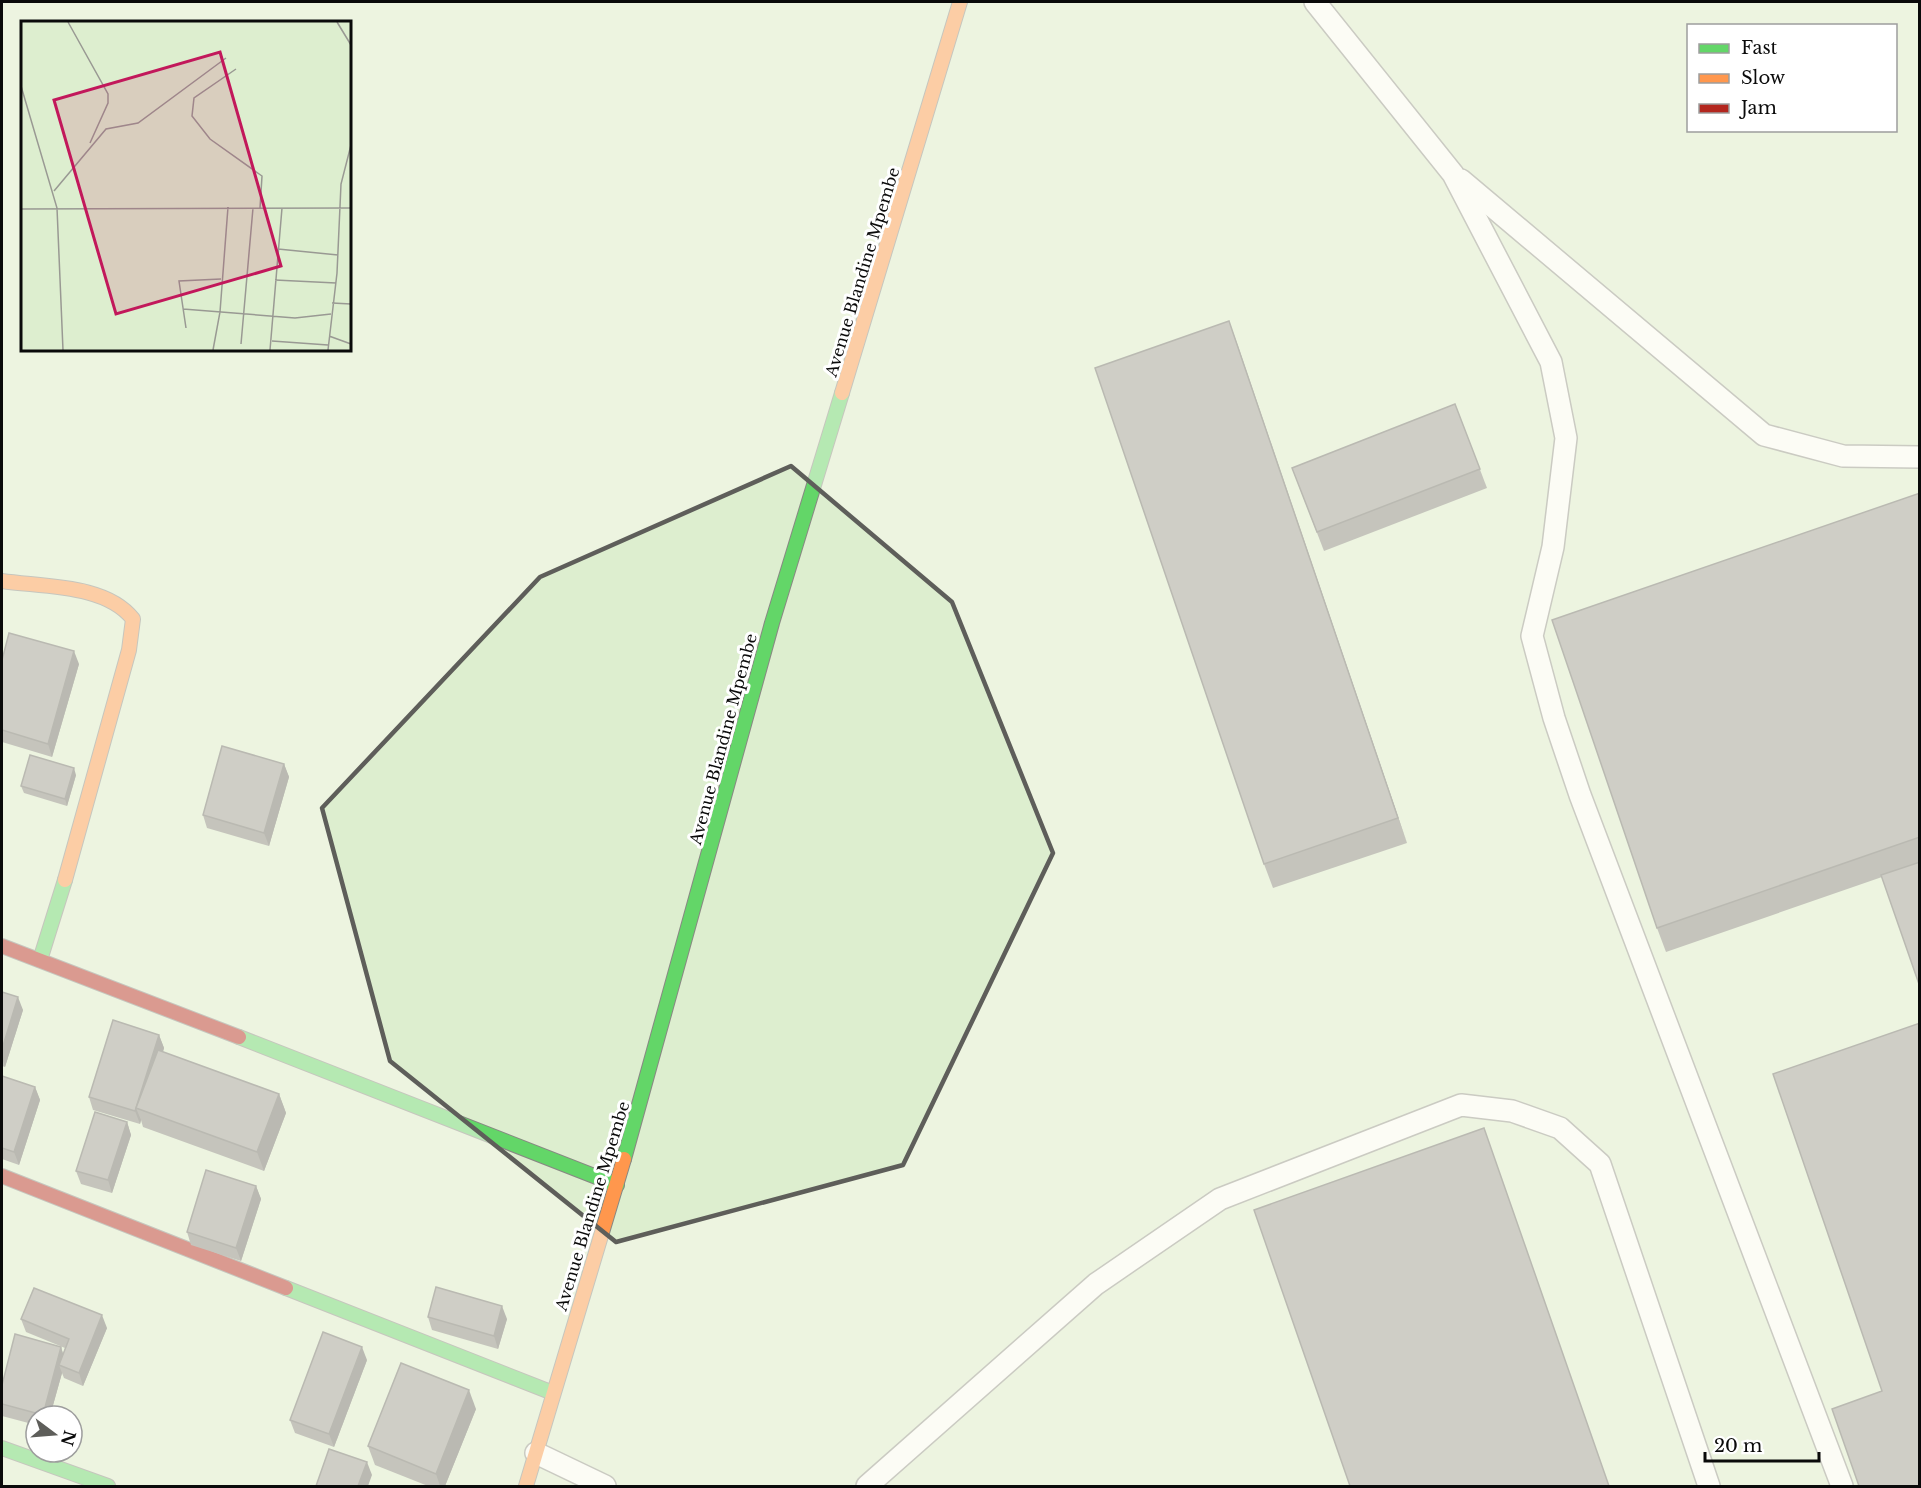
<svg xmlns="http://www.w3.org/2000/svg" width="1921" height="1488" font-family="'Libre Baskerville',serif">
<style>
.green{fill:#ddeecf;fill-rule:evenodd}
.lines{fill:none;stroke-linecap:round;stroke-linejoin:round}
.lane-casing{stroke:#92928d;stroke-width:24}
.fast-casing{stroke:#888883;stroke-width:16}
.slow-casing{stroke:#888883;stroke-width:16}
.jam-casing{stroke:#888883;stroke-width:16}
.lane{stroke:#fefefc;stroke-width:21}
.fast{stroke:#63d668;stroke-width:14}
.slow{stroke:#ff974d;stroke-width:14}
.jam{stroke:#b3261e;stroke-width:14}
.wall{fill:#86847f}
.shaded-wall{fill:#6d6c68}
.building{fill:#9c9a94;stroke:#6d6c68;stroke-width:1.5}
.marked{fill:none;stroke:#5e5e5a;stroke-width:4.5;stroke-linejoin:round}
.labels{text-anchor:middle;dominant-baseline:central;stroke-width:6;stroke-linejoin:round;paint-order:stroke}
.street-label{font-size:16px;fill:#0a0a0a;stroke:#fff}
.inset-road{fill:none;stroke:#999993;stroke-width:1.5}
.view{fill:#c2185b;fill-opacity:0.15;stroke:#c2185b;stroke-width:3}
.inset-edge{fill:none;stroke:#0a0a0a;stroke-width:3}
</style>
<rect width="100%" height="100%" fill="#f9f9ee"/>
<path class="green" d="M 2,2 L 1919,2 L 1919,1486 L 2,1486 ZM 22,22 L 350,22 L 350,350 L 22,350 ZM 1688,26 L 1896,26 L 1896,130 L 1688,130 ZM 36,1416 L 72,1416 L 72,1452 L 36,1452 Z"/>
<g class="lines">
<g class="lane-casing">
<g id="lane">
<polyline points="1315,2 1453,174 1551,362 1566,438 1553,547 1532,636 1554,718 1580,795 1842,1486"/>
<polyline points="1461,180 1764,435 1843,456 1920,457"/>
<polyline points="536,1453 605,1486"/>
<polyline points="867,1486 1096,1284 1220,1199 1461,1105 1512,1111 1560,1128 1600,1164 1709,1486"/>
</g>
</g>
<g class="fast-casing">
<g id="fast">
<polyline points="40,960 65,880"/>
<polyline points="239,1037 617,1185"/>
<polyline points="624,1159 772,623 842,393"/>
<polyline points="286,1288 553,1393"/>
<polyline points="2,1448 108,1486"/>
</g>
</g>
<g class="slow-casing">
<g id="slow">
<polyline points="842,393 960,2"/>
<path d="M 2,581 C 43,587 106,584 133,619 L 129,650 L 65,880"/>
<polyline points="526,1486 624,1159"/>
</g>
</g>
<g class="jam-casing">
<g id="jam">
<polyline points="2,946 239,1037"/>
<polyline points="2,1176 286,1288"/>
</g>
</g>
<use href="#lane" class="lane"/>
<use href="#fast" class="fast"/>
<use href="#slow" class="slow"/>
<use href="#jam" class="jam"/>
</g>
<g class="wall">
<polygon points="1229,321 1407,843 1273,888 1264,864"/>
<polygon points="1455,404 1487,488 1324,551 1292,468"/>
<polygon points="1920,493 1920,987 1882,877 1666,952 1657,928"/>
<polygon points="2,660 79,664 52,757 2,742"/>
<polygon points="284,764 289,777 269,846 207,828 203,815"/>
<polygon points="76,775 67,806 24,793 21,786"/>
<polygon points="2,992 23,1010 5,1067 2,1066"/>
<polygon points="159,1035 164,1048 163,1052 279,1094 286,1113 264,1171 143,1127 141,1120 140,1124 93,1110 89,1097"/>
<polygon points="2,1076 35,1087 40,1100 19,1165 2,1159"/>
<polygon points="127,1122 131,1135 112,1193 81,1184 76,1171"/>
<polygon points="256,1186 261,1199 241,1261 191,1245 187,1232"/>
<polygon points="428,1317 507,1319 498,1349 432,1330"/>
<polygon points="21,1319 107,1328 83,1386 64,1378 62,1373 50,1416 36,1416 36,1425 2,1416 2,1385 61,1347 63,1354 65,1348 26,1332"/>
<polygon points="367,1360 334,1447 295,1433 290,1420"/>
<polygon points="476,1409 445,1486 428,1486 375,1465 368,1446"/>
</g>
<g class="shaded-wall">
<polygon points="1229,321 1238,346 1407,843 1398,818"/>
<polygon points="74,651 79,664 52,757 48,744"/>
<polygon points="284,764 289,777 269,846 264,833"/>
<polygon points="74,768 76,775 67,806 65,799"/>
<polygon points="18,997 23,1010 5,1067 2,1058 2,1049"/>
<polygon points="159,1035 164,1048 144,1111 136,1108 141,1120 140,1124 135,1111"/>
<polygon points="35,1087 40,1100 19,1165 14,1152"/>
<polygon points="279,1094 286,1113 264,1171 257,1152"/>
<polygon points="127,1122 131,1135 112,1193 108,1180"/>
<polygon points="256,1186 261,1199 241,1261 236,1248"/>
<polygon points="502,1306 507,1319 498,1349 494,1336"/>
<polygon points="102,1315 107,1328 83,1386 79,1373"/>
<polygon points="61,1347 65,1360 59,1365 62,1373 50,1416 43,1416"/>
<polygon points="362,1347 367,1360 334,1447 329,1434"/>
<polygon points="469,1390 476,1409 445,1486 440,1486 436,1474"/>
<polygon points="367,1462 372,1475 368,1486 358,1486"/>
</g>
<g class="building">
<polygon points="1229,321 1398,818 1264,864 1095,368"/>
<polygon points="1455,404 1480,469 1317,532 1292,468"/>
<polygon points="1920,493 1920,837 1657,928 1552,620"/>
<polygon points="9,633 74,651 48,744 2,730 2,660"/>
<polygon points="222,746 284,764 264,833 203,815"/>
<polygon points="30,755 74,768 65,799 21,786"/>
<polygon points="1920,862 1920,987 1881,875"/>
<polygon points="2,992 18,997 2,1049"/>
<polygon points="113,1020 159,1035 135,1111 89,1097"/>
<polygon points="1920,1023 1920,1486 1859,1486 1832,1409 1882,1391 1773,1074"/>
<polygon points="158,1050 279,1094 257,1152 136,1108"/>
<polygon points="2,1076 35,1087 14,1152 2,1148"/>
<polygon points="95,1112 127,1122 108,1180 76,1171"/>
<polygon points="1484,1128 1609,1486 1350,1486 1254,1210"/>
<polygon points="206,1170 256,1186 236,1248 187,1232"/>
<polygon points="436,1287 502,1306 494,1336 428,1317"/>
<polygon points="34,1288 102,1315 79,1373 59,1365 69,1339 21,1319"/>
<polygon points="323,1332 362,1347 329,1434 290,1420"/>
<polygon points="15,1334 61,1347 43,1415 2,1404 2,1385"/>
<polygon points="401,1363 469,1390 436,1474 368,1446"/>
<polygon points="329,1449 367,1462 358,1486 316,1486"/>
</g>
<path d="M0 0H1921V1488H0ZM 791,466 L 952,602 L 1053,853 L 903,1165 L 616,1242 L 390,1061 L 322,808 L 540,577 Z" fill="#f9f9ee" fill-opacity=".55" fill-rule="evenodd"/>
<path class="marked" d="M 791,466 L 952,602 L 1053,853 L 903,1165 L 616,1242 L 390,1061 L 322,808 L 540,577 Z"/>
<g class="labels">
<g class="street-label">
<text transform="translate(862 272) rotate(-73)">Avenue Blandine Mpembe</text>
<text transform="translate(723 739) rotate(-75)">Avenue Blandine Mpembe</text>
<text transform="translate(592 1206) rotate(-73)">Avenue Blandine Mpembe</text>
</g>
</g>
<g transform="translate(21 21)">
<rect width="330" height="330" fill="#f9f9ee"/>
<path d="M 0,1 L 330,1 L 330,329 L 0,329 Z" fill="#ddeecf"/>
<path class="inset-road" d="M 47,1 L 87,73 L 87,82 L 69,122M 316,1 L 330,24M 215,48 L 173,77 L 171,95 L 189,118 L 241,155 L 239,187M 0,65 L 36,187 L 42,329M 33,170 L 85,108 L 117,102 L 205,37M 0,188 L 330,187M 257,228 L 317,234M 254,259 L 315,262M 311,282 L 330,283M 162,288 L 274,297 L 310,293M 165,307 L 158,260 L 200,258M 308,315 L 330,323M 251,320 L 307,324M 220,323 L 232,187M 192,329 L 199,291 L 207,186M 249,329 L 261,187M 307,329 L 316,252 L 320,163 L 330,124"/>
<path class="view" d="M 199,31 L 260,245 L 95,293 L 33,79 Z"/>
<rect width="330" height="330" class="inset-edge"/>
</g>
<rect width="1921" height="1488" fill="none" stroke="#0a0a0a" stroke-width="6"/>
<rect x="1687" y="24" width="210" height="108" fill="#ffffff" stroke="#9d9d9d" stroke-width="1.5"/>
<rect x="1699" y="44" width="30" height="9" fill="#63d668" stroke="#9d9d9d" stroke-width="1.5"/>
<text x="1741" y="54" font-size="18" fill="#0a0a0a">Fast</text>
<rect x="1699" y="74" width="30" height="9" fill="#ff974d" stroke="#9d9d9d" stroke-width="1.5"/>
<text x="1741" y="84" font-size="18" fill="#0a0a0a">Slow</text>
<rect x="1699" y="104" width="30" height="9" fill="#b3261e" stroke="#9d9d9d" stroke-width="1.5"/>
<text x="1741" y="114" font-size="18" fill="#0a0a0a">Jam</text>
<g transform="translate(54 1434) rotate(106)"><circle r="28" fill="#ffffff" stroke="#9d9d9d" stroke-width="1.5"/>
<path d="M0-4.5L10 22L0 15L-10 22Z" fill="#5e5e5a"/>
<text y="-9" font-size="16" font-weight="bold" text-anchor="middle" fill="#0a0a0a">N</text>
</g>
<path d="M1705 1452v9h114v-9" fill="none" stroke="#0a0a0a" stroke-width="3"/>
<text x="1714" y="1452" font-size="18" fill="#0a0a0a" stroke="#ffffff" stroke-width="4.5" paint-order="stroke">20 m</text>
</svg>
